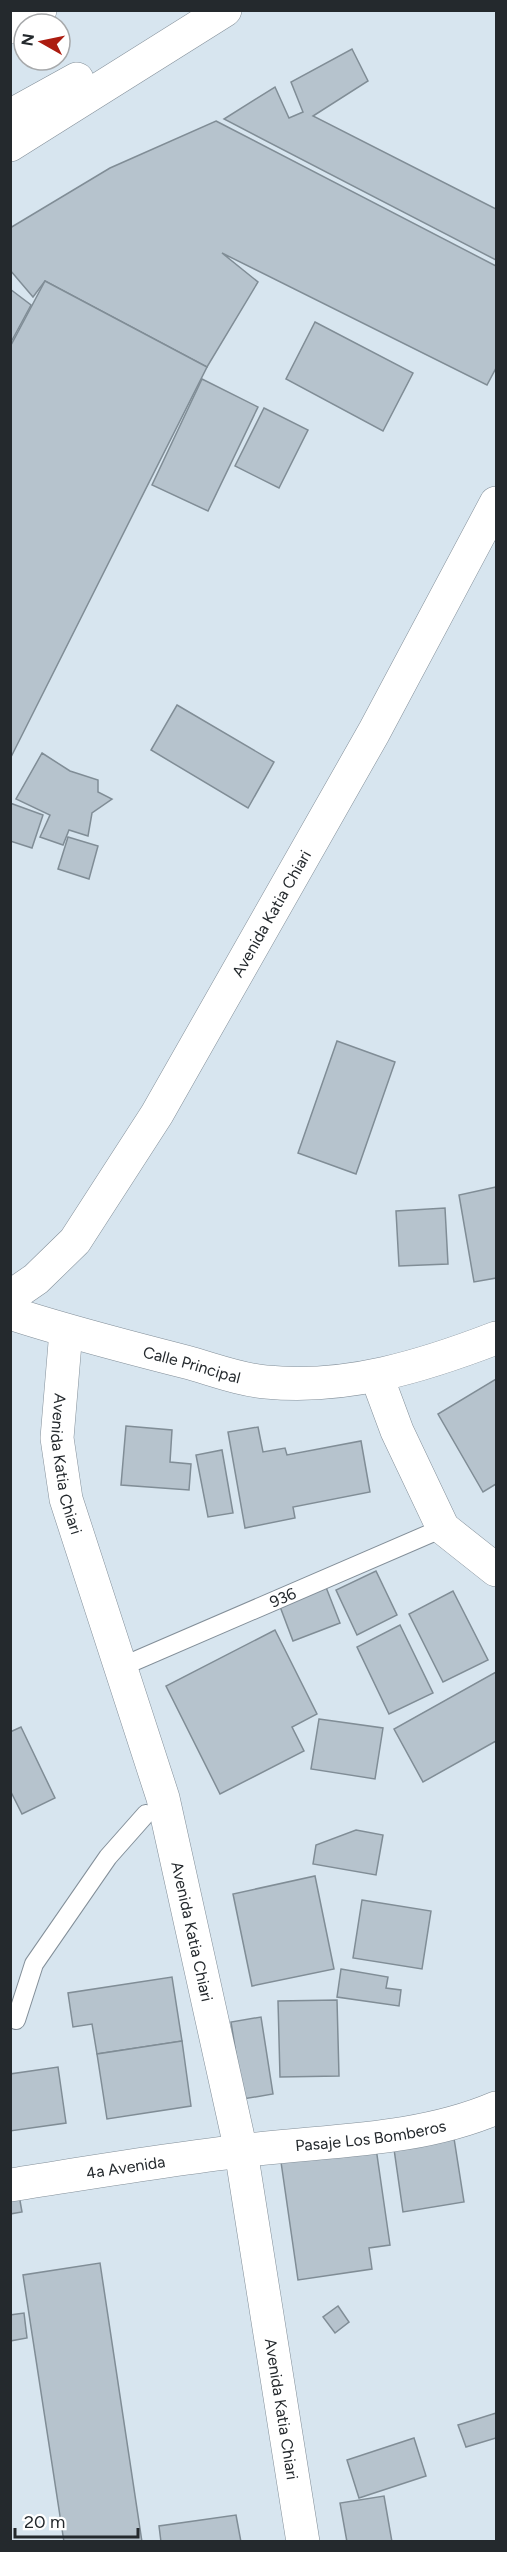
<svg xmlns="http://www.w3.org/2000/svg" width="507" height="2552" font-family="Figtree,sans-serif">
<style>
.building{fill:#b6c3cd;stroke:#808d96;stroke-width:1.5}
.lines{fill:none;stroke-linecap:round;stroke-linejoin:round}
.service-casing{stroke:#838f99;stroke-width:20}
.minor-casing{stroke:#838f99;stroke-width:34}
.tertiary-casing{stroke:#838f99;stroke-width:34}
.trunk-casing{stroke:#838f99;stroke-width:34}
.service{stroke:#fff;stroke-width:18}
.minor{stroke:#fff;stroke-width:33}
.tertiary{stroke:#fff;stroke-width:33}
.trunk{stroke:#fff;stroke-width:33}
.labels{text-anchor:middle;dominant-baseline:central;stroke-width:4.5;stroke-linejoin:round;paint-order:stroke}
.street-label{font-size:16px;fill:#24292d;stroke:#fff}
</style>
<rect width="100%" height="100%" fill="#d7e5ef"/>
<g class="building">
<polygon points="352,49 368,81 313,116 496,209 496,260 224,119 275,87 289,118 303,112 291,82"/>
<polygon points="216,121 496,266 496,368 487,385 222,253 258,282 207,367 45,281 33,297 10,270 10,228 110,168"/>
<polygon points="45,281 207,367 10,759 10,347"/>
<polygon points="10,289 31,305 10,344"/>
<polygon points="315,322 413,373 383,431 286,379"/>
<polygon points="202,379 258,407 208,511 152,485"/>
<polygon points="264,408 308,430 279,488 235,466"/>
<polygon points="177,705 274,762 248,808 151,750"/>
<polygon points="42,753 70,771 98,780 98,792 112,799 92,813 88,836 69,830 63,845 40,837 50,815 16,799"/>
<polygon points="10,803 43,815 32,848 10,841"/>
<polygon points="68,837 98,846 89,879 58,869"/>
<polygon points="337,1041 395,1062 356,1174 298,1153"/>
<polygon points="496,1187 496,1278 474,1282 459,1195"/>
<polygon points="445,1208 448,1264 399,1266 396,1211"/>
<polygon points="496,1379 496,1484 483,1492 438,1414"/>
<polygon points="126,1426 172,1430 170,1462 191,1464 189,1490 121,1485"/>
<polygon points="258,1427 263,1452 285,1448 287,1455 361,1441 370,1492 293,1507 295,1518 245,1528 228,1432"/>
<polygon points="222,1450 233,1513 208,1517 196,1455"/>
<polygon points="376,1571 397,1615 357,1635 336,1590"/>
<polygon points="322,1577 340,1623 293,1641 276,1596"/>
<polygon points="453,1591 488,1660 443,1682 409,1614"/>
<polygon points="400,1625 433,1693 389,1714 357,1647"/>
<polygon points="275,1630 317,1714 292,1727 304,1751 220,1794 166,1686"/>
<polygon points="496,1672 496,1741 423,1782 394,1729"/>
<polygon points="319,1719 383,1728 375,1779 311,1769"/>
<polygon points="21,1727 55,1798 22,1814 10,1790 10,1732"/>
<polygon points="356,1830 383,1835 376,1875 313,1864 316,1845"/>
<polygon points="315,1876 334,1969 252,1986 233,1894"/>
<polygon points="362,1900 431,1911 422,1969 353,1958"/>
<polygon points="341,1969 388,1977 386,1988 401,1990 399,2006 337,1997"/>
<polygon points="172,1977 182,2041 97,2054 92,2024 73,2027 68,1993"/>
<polygon points="337,2000 339,2076 280,2077 278,2001"/>
<polygon points="261,2017 273,2094 243,2099 231,2022"/>
<polygon points="182,2041 191,2106 107,2119 97,2054"/>
<polygon points="58,2067 66,2123 10,2131 10,2074"/>
<polygon points="453,2132 464,2202 403,2212 393,2142"/>
<polygon points="376,2148 390,2245 369,2248 372,2269 298,2280 281,2162"/>
<polygon points="19,2195 22,2212 10,2214 10,2196"/>
<polygon points="100,2263 142,2542 64,2542 23,2275"/>
<polygon points="338,2306 349,2322 335,2333 323,2317"/>
<polygon points="24,2313 27,2338 10,2341 10,2315"/>
<polygon points="496,2413 496,2438 466,2447 458,2425"/>
<polygon points="414,2438 426,2476 359,2498 347,2460"/>
<polygon points="384,2496 392,2542 347,2542 340,2503"/>
<polygon points="236,2515 241,2542 161,2542 159,2526"/>
</g>
<g class="lines">
<g class="service-casing">
<g id="service">
<path id="s1" d="M 121,1667 L 443,1528"/>
<polyline points="16,2020 34,1964 108,1857 146,1814"/>
</g>
</g>
<g class="minor-casing">
<g id="minor">
<path id="s2" d="M 10,1297 L 36,1279 L 75,1241 L 157,1114 L 374,732 L 496,503"/>
<path id="s3" d="M 66,1331 L 57,1438 L 66,1499 L 163,1798 L 241,2151 L 303,2542"/>
<polyline points="377,1377 397,1431 443,1528 496,1570"/>
<path id="s4" d="M 10,2185 C 87,2173 164,2160 241,2151 C 326,2140 416,2142 496,2108"/>
</g>
</g>
<g class="tertiary-casing">
<g id="tertiary">
<path id="s5" d="M 10,1313 C 68,1332 127,1347 186,1362 C 212,1369 240,1380 266,1382 C 346,1390 423,1366 496,1338"/>
</g>
</g>
<g class="trunk-casing">
<g id="trunk">
<polyline points="10,27 40,10"/>
<polyline points="10,116 77,79"/>
<polyline points="10,145 225,10"/>
</g>
</g>
<use href="#service" class="service"/>
<use href="#minor" class="minor"/>
<use href="#tertiary" class="tertiary"/>
<use href="#trunk" class="trunk"/>
</g>
<g class="labels">
<g class="street-label">
<text stroke="none"><textPath href="#s2" startOffset="468">Avenida Katia Chiari</textPath></text>
<text stroke="none"><textPath href="#s5" startOffset="189">Calle Principal</textPath></text>
<text stroke="none"><textPath href="#s3" startOffset="134">Avenida Katia Chiari</textPath></text>
<text stroke="none"><textPath href="#s1" startOffset="176">936</textPath></text>
<text stroke="none"><textPath href="#s3" startOffset="620">Avenida Katia Chiari</textPath></text>
<text stroke="none"><textPath href="#s4" startOffset="364">Pasaje Los Bomberos</textPath></text>
<text stroke="none"><textPath href="#s4" startOffset="117">4a Avenida</textPath></text>
<text stroke="none"><textPath href="#s3" startOffset="1106">Avenida Katia Chiari</textPath></text>
</g>
</g>
<rect width="507" height="2552" fill="none" stroke="#24292d" stroke-width="24"/>
<g transform="translate(42 42) rotate(279)"><circle r="28" fill="#ffffff" stroke="#a7a9ab" stroke-width="1.5"/>
<path d="M0-4.5L10 22L0 15L-10 22Z" fill="#ac1c10"/>
<text y="-9" font-size="16" font-weight="bold" text-anchor="middle" fill="#24292d">N</text>
</g>
<path d="M15 2528v9h123v-9" fill="none" stroke="#24292d" stroke-width="3"/>
<text x="24" y="2528" font-size="18" fill="#24292d" stroke="#ffffff" stroke-width="4.5" paint-order="stroke">20 m</text>
</svg>
